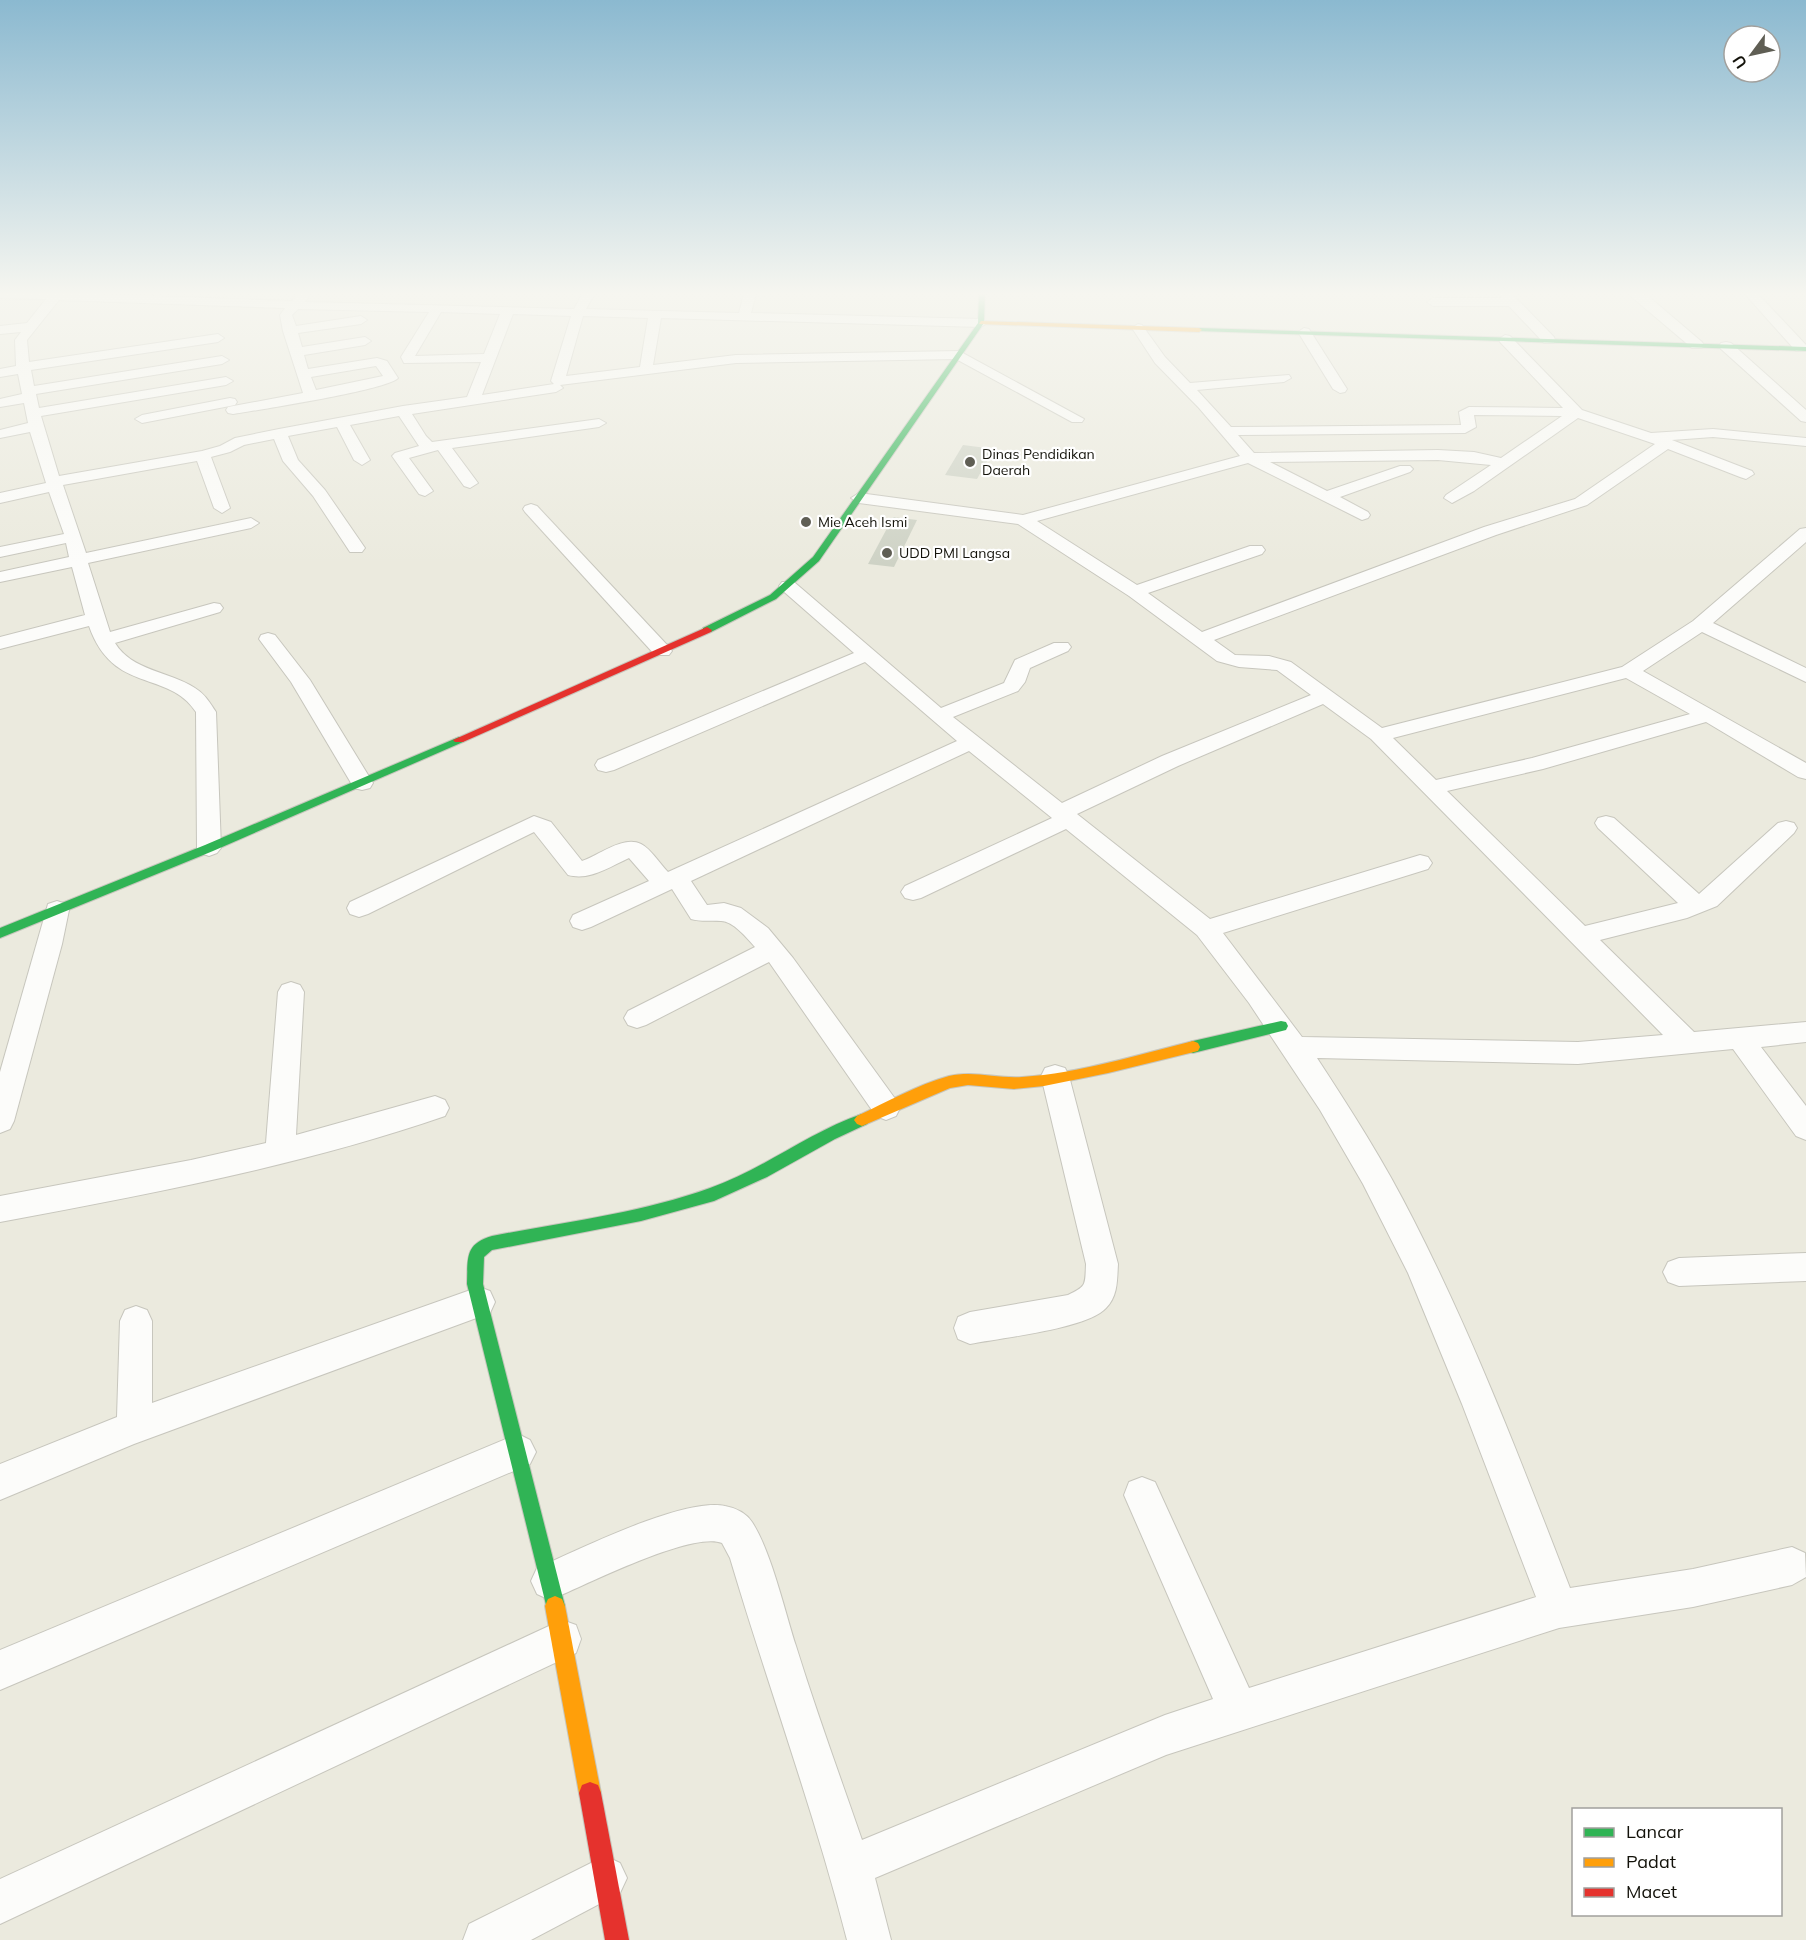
<svg xmlns="http://www.w3.org/2000/svg" width="1806" height="1940" font-family="Mulish,sans-serif">
<style>
.building{fill:#ced2c5}
.lines{fill:none;stroke-linecap:round;stroke-linejoin:round}
.street-casing{stroke:#c7c6bd;stroke-width:2}
.fast-casing{stroke:#c7c6bd;stroke-width:2}
.slow-casing{stroke:#c7c6bd;stroke-width:2}
.jam-casing{stroke:#c7c6bd;stroke-width:2}
.street{fill:#fcfcfa;fill-rule:evenodd}
.fast{fill:#30b455;fill-rule:evenodd}
.slow{fill:#ff9f0a;fill-rule:evenodd}
.jam{fill:#e5322d;fill-rule:evenodd}
.poi-dot{fill:#5f5e54;stroke:#fff;stroke-width:2}
.labels{text-anchor:middle;dominant-baseline:central;stroke-width:4.5;stroke-linejoin:round;paint-order:stroke}
.far-poi-label{font-size:14px;fill:#13120a;stroke:#fff;text-anchor:start}
</style>
<rect width="100%" height="100%" fill="#ebeade"/>
<g class="building">
<polygon points="963,445 994,449 977,479 945,475"/>
<polygon points="893,517 917,520 894,567 868,564"/>
</g>
<g class="lines">
<g class="street-casing">
<g id="street">
<path d="M 0,293 L 69,293 L 292,301 L 299,293 L 305,293 L 309,296 L 305,302 L 574,309 L 583,293 L 595,293 L 586,309 L 739,313 L 744,293 L 756,293 L 751,313 L 981,319 L 987,323 L 981,327 L 661,318 L 653,365 L 736,355 L 959,351 L 1084,419 L 1082,422 L 1072,422 L 956,359 L 736,363 L 560,385 L 563,388 L 556,392 L 412,414 L 426,436 L 432,442 L 599,419 L 606,423 L 599,427 L 452,448 L 478,483 L 470,488 L 464,486 L 438,450 L 409,458 L 433,491 L 425,496 L 419,494 L 392,456 L 395,453 L 419,446 L 399,416 L 350,425 L 370,460 L 362,465 L 354,460 L 337,427 L 288,436 L 298,460 L 325,490 L 365,548 L 362,552 L 350,552 L 313,496 L 283,461 L 274,439 L 244,445 L 230,452 L 211,457 L 230,508 L 222,513 L 214,508 L 197,461 L 63,485 L 86,553 L 251,518 L 259,523 L 251,528 L 88,563 L 110,632 L 214,603 L 220,604 L 223,608 L 220,612 L 115,643 C 132,671 169,671 195,688 C 205,694 210,703 216,712 L 221,848 L 217,853 L 209,856 L 201,853 L 197,848 L 196,712 C 168,669 113,695 89,626 L 0,649 L 0,637 L 85,615 L 72,567 L 0,582 L 0,572 L 69,557 L 66,543 L 0,557 L 0,547 L 64,534 L 49,492 L 0,503 L 0,493 L 46,483 L 30,432 L 0,438 L 0,430 L 28,423 L 24,403 L 0,407 L 0,399 L 22,394 L 18,374 L 0,377 L 0,369 L 16,366 L 15,340 L 21,332 L 0,334 L 0,326 L 27,323 L 46,299 L 0,298 ZM 59,300 L 285,308 L 280,315 L 283,331 L 303,393 L 228,407 L 226,410 L 228,413 L 233,414 C 258,410 387,390 398,378 L 387,361 L 377,358 L 308,369 L 304,355 L 365,345 L 371,341 L 365,337 L 302,347 L 298,333 L 361,324 L 367,320 L 361,316 L 296,326 L 292,315 L 298,309 L 429,312 L 401,357 L 404,363 L 481,362 L 467,397 L 403,406 L 279,429 L 235,438 L 220,446 L 202,451 L 59,476 L 41,416 L 226,385 L 233,381 L 226,377 L 39,408 L 36,394 L 222,364 L 229,360 L 222,356 L 34,386 L 31,370 L 218,342 L 224,338 L 218,334 L 29,362 L 27,340 ZM 441,312 L 500,314 L 484,354 L 415,356 ZM 513,314 L 571,316 L 551,381 L 554,384 L 482,395 ZM 583,316 L 648,318 L 640,367 L 566,376 ZM 376,366 L 383,376 L 316,390 L 311,377 Z"/>
<polygon points="1498,293 1511,293 1554,337 1555,340 1554,343 1544,343 1509,306 1433,306 1427,302 1433,298 1502,298"/>
<polygon points="1627,293 1642,293 1648,296 1702,342 1704,345 1702,348 1692,348"/>
<polygon points="1744,293 1757,293 1806,345 1806,351 1796,351"/>
<path d="M 1138,324 L 1142,325 L 1165,357 L 1190,383 L 1289,375 L 1291,378 L 1284,382 L 1197,390 L 1231,427 L 1461,425 L 1459,412 L 1469,407 L 1563,408 L 1500,342 L 1499,339 L 1505,335 L 1510,336 L 1582,410 L 1651,433 L 1713,429 L 1806,438 L 1806,446 L 1713,437 L 1672,440 L 1752,471 L 1754,474 L 1746,479 L 1740,477 L 1668,449 L 1587,505 L 1496,535 L 1214,640 L 1235,655 L 1269,656 L 1291,662 L 1382,728 L 1622,667 L 1693,621 L 1800,529 L 1806,528 L 1806,542 L 1713,623 L 1806,668 L 1806,682 L 1702,632 L 1643,671 L 1806,763 L 1806,779 L 1798,777 L 1706,722 L 1543,769 L 1447,791 L 1585,926 L 1678,903 L 1598,828 L 1595,823 L 1598,818 L 1606,816 L 1614,818 L 1699,894 L 1778,823 L 1786,821 L 1794,823 L 1797,828 L 1794,833 L 1717,906 L 1687,918 L 1600,940 L 1694,1032 L 1806,1022 L 1806,1042 L 1761,1047 L 1806,1106 L 1806,1140 L 1796,1136 L 1733,1049 L 1578,1064 L 1317,1058 C 1351,1110 1385,1163 1413,1219 C 1474,1338 1522,1464 1570,1588 L 1693,1569 L 1792,1547 L 1805,1553 L 1806,1577 L 1792,1585 L 1693,1607 L 1559,1628 L 1166,1755 L 875,1878 L 891,1940 L 847,1940 C 814,1811 768,1686 730,1558 L 722,1543 C 691,1531 584,1586 550,1600 L 537,1594 L 531,1581 L 537,1568 C 578,1550 684,1497 725,1506 C 736,1508 746,1513 752,1522 C 771,1551 785,1612 796,1646 C 816,1711 840,1776 862,1840 L 1165,1715 L 1213,1699 L 1124,1495 L 1129,1482 L 1142,1477 L 1155,1482 L 1249,1688 L 1536,1597 L 1462,1404 L 1408,1273 L 1363,1184 L 1320,1110 L 1249,1003 L 1197,935 L 1066,829 L 921,898 L 913,900 L 905,898 L 901,892 L 905,886 L 1052,818 L 969,751 L 691,881 L 707,905 L 724,903 L 741,908 L 768,928 L 793,958 L 896,1100 L 900,1108 L 896,1116 L 886,1120 L 876,1116 L 769,962 L 646,1025 L 637,1028 L 628,1025 L 624,1018 L 628,1011 L 755,947 C 747,938 733,921 721,921 C 710,920 702,922 691,919 L 672,889 L 591,927 L 582,930 L 573,927 L 570,921 L 573,915 L 649,881 L 629,858 C 609,867 590,881 568,875 L 534,832 L 368,914 L 359,917 L 350,914 L 347,908 L 350,902 L 534,816 L 551,822 L 582,861 C 598,856 623,835 641,844 C 651,849 660,864 668,872 L 957,741 L 865,662 L 614,770 L 606,772 L 598,770 L 595,765 L 598,760 L 854,653 L 782,590 L 779,586 L 782,582 L 794,582 L 941,708 L 1004,683 L 1015,660 L 1054,643 L 1068,643 L 1071,647 L 1068,651 L 1030,668 L 1025,682 L 1018,691 L 953,717 L 1062,803 L 1162,756 L 1311,695 L 1277,670 L 1239,667 L 1217,661 L 1129,596 L 1018,524 L 859,503 L 851,498 L 859,493 L 1023,515 L 1240,456 L 1199,408 L 1155,363 L 1132,328 ZM 1474,415 L 1562,416 L 1501,458 L 1474,452 L 1438,450 L 1254,453 L 1238,435 L 1465,433 L 1476,427 ZM 1578,418 L 1655,444 L 1575,499 L 1484,527 L 1202,632 L 1148,593 L 1262,554 L 1265,550 L 1262,546 L 1250,546 L 1137,585 L 1037,521 L 1248,463 L 1362,520 L 1368,518 L 1370,515 L 1368,512 L 1340,497 L 1410,472 L 1413,469 L 1410,466 L 1400,466 L 1327,491 L 1270,462 L 1438,460 L 1491,465 L 1446,495 L 1444,498 L 1452,503 L 1474,491 ZM 1626,678 L 1690,714 L 1532,758 L 1436,780 L 1393,738 ZM 1323,704 L 1371,739 L 1663,1035 L 1578,1042 L 1302,1037 L 1223,933 L 1428,869 L 1432,863 L 1428,857 L 1420,855 L 1210,919 L 1077,814 L 1178,766 Z"/>
<polygon points="1304,328 1309,329 1347,389 1345,392 1340,393 1333,389 1298,332"/>
<polygon points="1726,342 1731,343 1806,410 1806,422 1801,421 1721,349 1719,346 1721,343"/>
<polygon points="230,398 235,399 237,402 235,405 142,423 135,419 142,415"/>
<polygon points="531,504 537,506 669,647 672,651 669,655 655,655 525,512 523,509 525,506"/>
<polygon points="268,633 275,635 310,680 373,783 370,788 362,790 354,788 291,682 259,639 261,635"/>
<polygon points="57,901 66,904 69,910 62,944 14,1121 10,1129 0,1133 0,1072 48,904"/>
<path d="M 291,982 L 300,985 L 304,992 L 296,1135 L 435,1096 L 445,1100 L 449,1108 L 445,1116 C 300,1166 150,1194 0,1222 L 0,1196 L 191,1160 L 266,1143 L 278,992 L 282,985 Z"/>
<path d="M 1055,1065 L 1065,1068 L 1069,1076 L 1118,1264 C 1117,1280 1118,1296 1106,1308 C 1087,1329 1000,1338 970,1344 L 958,1339 L 954,1328 L 958,1317 L 970,1312 L 1068,1295 C 1087,1286 1085,1285 1086,1264 L 1041,1076 L 1045,1068 Z"/>
<polygon points="1806,1253 1806,1281 1679,1286 1668,1282 1663,1272 1668,1262 1679,1258"/>
<polygon points="479,1287 490,1291 495,1302 490,1313 134,1444 0,1500 0,1464 117,1417 120,1321 125,1310 136,1306 147,1310 152,1321 152,1403"/>
<polygon points="518,1434 530,1440 536,1452 530,1464 0,1690 0,1650"/>
<polygon points="562,1620 576,1625 581,1639 576,1653 0,1924 0,1879"/>
<polygon points="605,1856 620,1863 627,1878 620,1893 531,1940 463,1940 469,1924"/>
</g>
</g>
<g class="fast-casing">
<g id="fast">
<polygon points="979,293 985,293 984,323 819,561 776,599 711,632 703,632 703,628 770,595 813,557 978,323"/>
<polygon points="1199,328 1806,347 1806,351 1197,331"/>
<polygon points="459,737 465,740 463,742 213,851 0,938 0,928 205,845"/>
<polygon points="1281,1021 1286,1022 1288,1026 1286,1030 1193,1053 1188,1051 1186,1047 1188,1043 1193,1041"/>
<path d="M 862,1114 L 867,1116 L 870,1120 L 867,1124 L 835,1139 L 767,1177 L 714,1201 L 641,1221 L 492,1250 L 484,1257 L 483,1284 L 565,1606 L 562,1613 L 555,1616 L 548,1613 L 467,1284 C 468,1259 464,1244 492,1236 C 564,1222 641,1213 710,1188 C 764,1169 809,1132 862,1114 Z"/>
</g>
</g>
<g class="slow-casing">
<g id="slow">
<polygon points="981,321 1199,328 1202,330 1199,332 979,324"/>
<path d="M 1193,1041 L 1198,1043 L 1200,1047 L 1198,1051 L 1108,1073 L 1044,1086 L 1014,1089 L 968,1085 L 950,1088 L 862,1126 L 857,1124 L 854,1120 L 857,1116 C 887,1102 917,1085 949,1076 C 974,1070 998,1079 1022,1077 C 1080,1073 1137,1055 1193,1041 Z"/>
<polygon points="555,1596 562,1599 565,1606 601,1793 598,1801 590,1804 582,1801 579,1793 545,1606 548,1599"/>
</g>
</g>
<g class="jam-casing">
<g id="jam">
<polygon points="707,627 712,630 711,632 463,742 455,742 453,740"/>
<polygon points="590,1782 598,1785 601,1793 629,1940 605,1940 579,1793 582,1785"/>
</g>
</g>
<use href="#street" class="street"/>
<use href="#fast" class="fast"/>
<use href="#slow" class="slow"/>
<use href="#jam" class="jam"/>
</g>
<linearGradient id="sky" x2="0" y2="1"><stop stop-color="#8bb9d0"/><stop offset="0.52" stop-color="#f6f6f0"/><stop offset="1" stop-color="#f6f6f0" stop-opacity="0"/></linearGradient>
<rect width="1806" height="565" fill="url(#sky)"/>
<g class="poi-dot">
<circle cx="970" cy="462" r="6"/>
<circle cx="806" cy="522" r="6"/>
<circle cx="887" cy="553" r="6"/>
</g>
<g class="labels">
<g class="far-poi-label">
<text x="982" y="454">Dinas Pendidikan<tspan x="982" dy="16">Daerah</tspan></text>
<text x="818" y="522">Mie Aceh Ismi</text>
<text x="899" y="553">UDD PMI Langsa</text>
</g>
</g>
<rect x="1572" y="1808" width="210" height="108" fill="#ffffff" stroke="#a1a09d" stroke-width="1.5"/>
<rect x="1584" y="1828" width="30" height="9" fill="#30b455" stroke="#a1a09d" stroke-width="1.5"/>
<text x="1626" y="1838" font-size="18" fill="#13120a">Lancar</text>
<rect x="1584" y="1858" width="30" height="9" fill="#ff9f0a" stroke="#a1a09d" stroke-width="1.5"/>
<text x="1626" y="1868" font-size="18" fill="#13120a">Padat</text>
<rect x="1584" y="1888" width="30" height="9" fill="#e5322d" stroke="#a1a09d" stroke-width="1.5"/>
<text x="1626" y="1898" font-size="18" fill="#13120a">Macet</text>
<g transform="translate(1752 54) rotate(237)"><circle r="28" fill="#ffffff" stroke="#a1a09d" stroke-width="1.5"/>
<path d="M0-4.5L10 22L0 15L-10 22Z" fill="#5f5e54"/>
<text y="-9" font-size="16" font-weight="bold" text-anchor="middle" fill="#13120a">U</text>
</g>
</svg>
